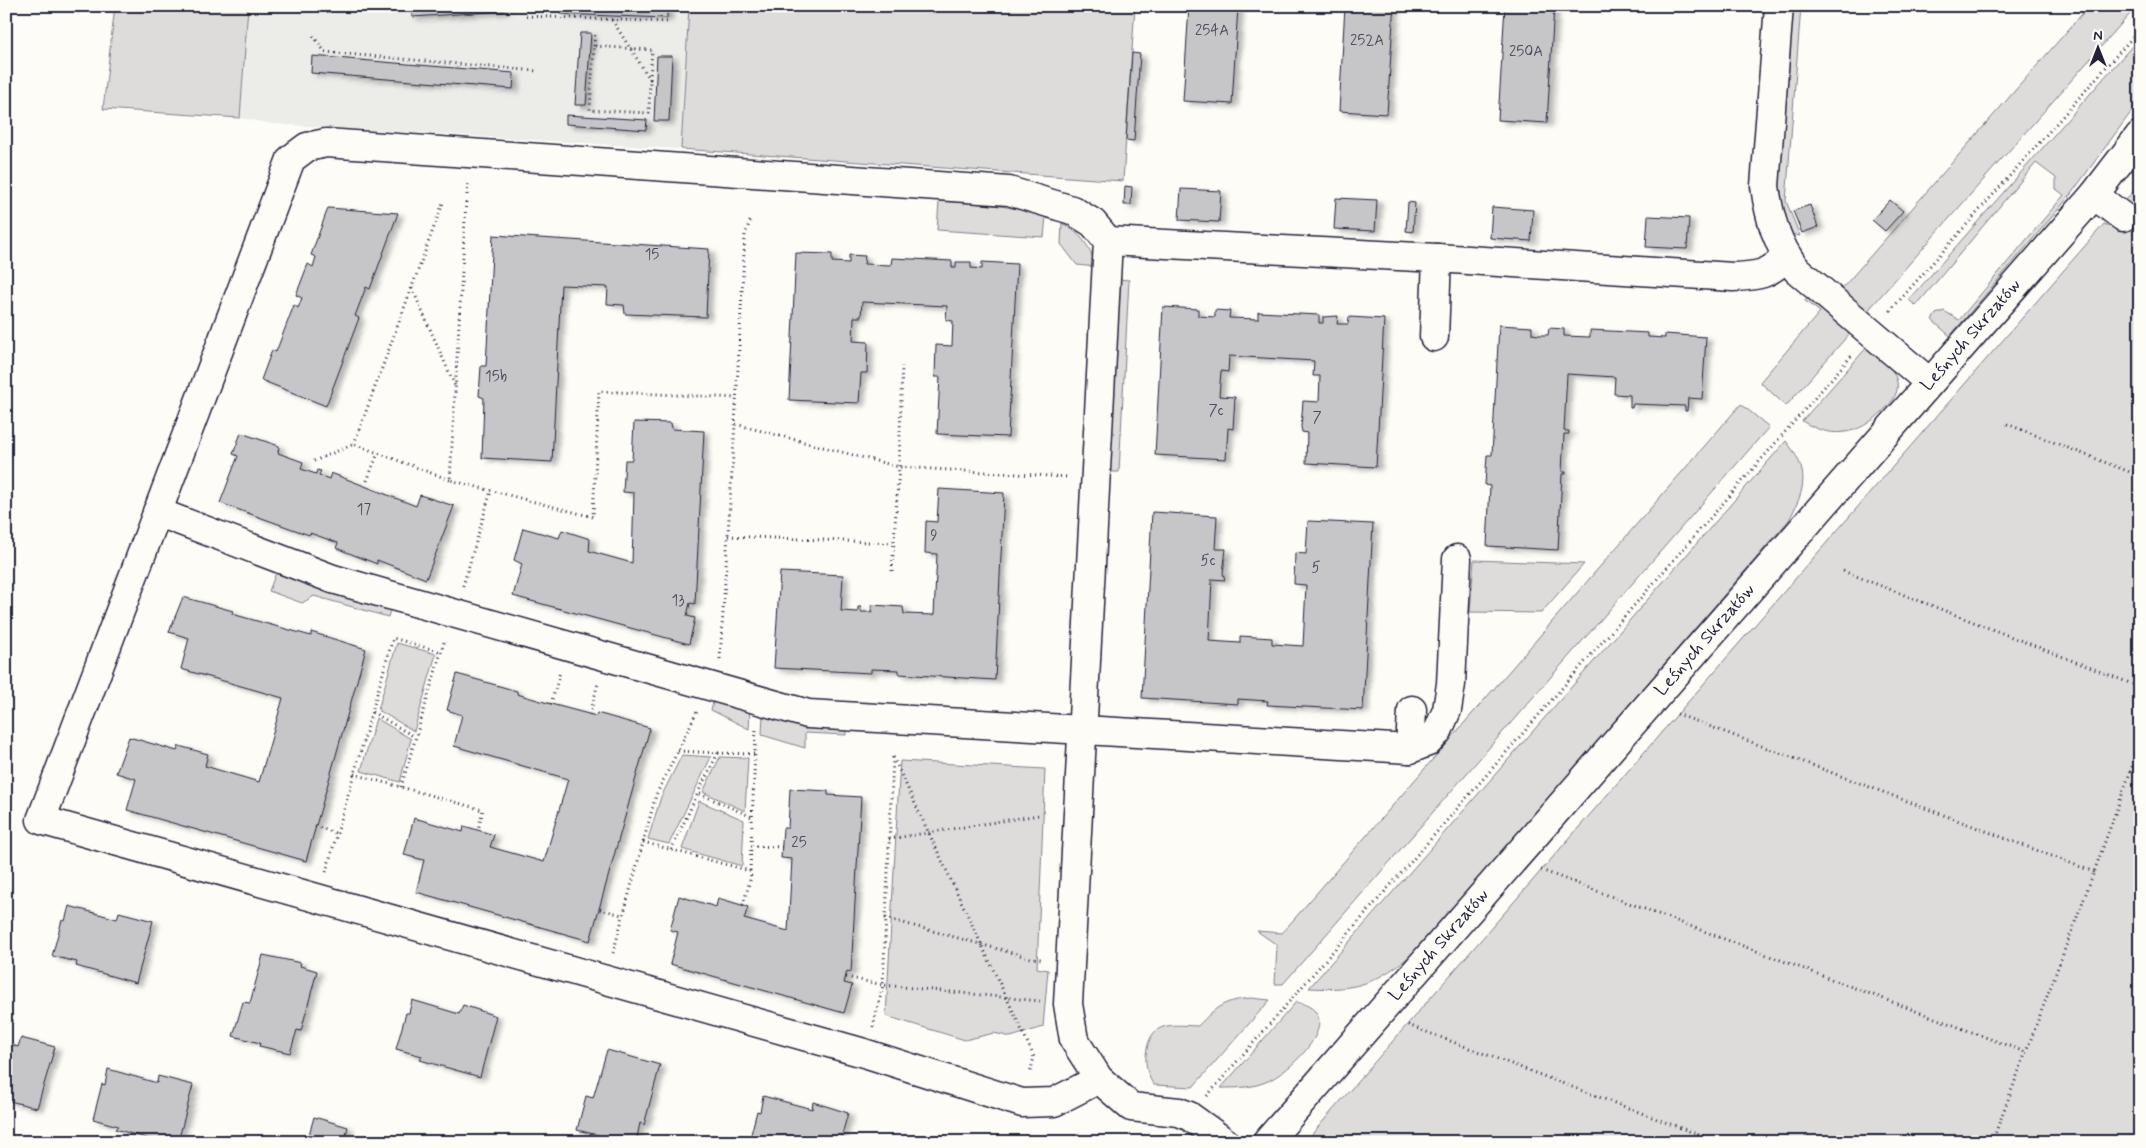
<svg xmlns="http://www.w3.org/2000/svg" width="2146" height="1148" font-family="Mynerve,sans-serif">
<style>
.built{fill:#ecece9}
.green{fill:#dddcdb;stroke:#807f8b}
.building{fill:#c6c6c8;stroke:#22223b;filter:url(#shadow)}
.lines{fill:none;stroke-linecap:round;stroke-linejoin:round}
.minor-casing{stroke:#22223b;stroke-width:31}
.path{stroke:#22223b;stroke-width:3;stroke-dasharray:1 4;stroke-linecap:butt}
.minor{stroke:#fdfcf7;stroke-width:28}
.labels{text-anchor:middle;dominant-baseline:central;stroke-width:5;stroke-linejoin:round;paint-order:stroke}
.number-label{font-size:15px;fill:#4b4b5e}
.street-label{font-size:18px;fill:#22223b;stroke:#fdfcf7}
</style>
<defs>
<filter id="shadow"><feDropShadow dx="5.5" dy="3" stdDeviation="2.5" flood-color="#0004"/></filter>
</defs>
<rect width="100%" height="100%" fill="#fdfcf7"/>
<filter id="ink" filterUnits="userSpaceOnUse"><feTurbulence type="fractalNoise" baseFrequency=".02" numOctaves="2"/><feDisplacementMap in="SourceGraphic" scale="10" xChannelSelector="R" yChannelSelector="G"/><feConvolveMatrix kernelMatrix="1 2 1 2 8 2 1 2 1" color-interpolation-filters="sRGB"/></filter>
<g filter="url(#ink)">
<polygon class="built" points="248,6 689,6 681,149 273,124 240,118"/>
<g class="green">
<polygon points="115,6 248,6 240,118 103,109"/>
<polygon points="689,6 1135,6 1123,181 681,149"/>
<polygon points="1791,6 1801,6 1786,201 1800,236 1790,234 1778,197"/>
<polygon points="2089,6 2137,6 1864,315 1839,292"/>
<polygon points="2140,37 2140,97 2137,104 2068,198 1950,336 1932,320 1936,314 1944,311 1959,320 2064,195 2056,189 2056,178 2036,163 1916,306 1909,300"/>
<polygon points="2140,184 2140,1142 1305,1142 2104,224 2114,228 2128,211 2124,202"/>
<path d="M 939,201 C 976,203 1011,205 1046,216 L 1044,237 L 937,230 Z"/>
<path d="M 1062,223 C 1081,234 1090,245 1096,267 L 1077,265 L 1061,244 Z"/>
<polygon points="1118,279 1129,280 1119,472 1108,472"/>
<polygon points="1811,299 1851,332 1786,406 1760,382 1820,312 1804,300"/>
<path d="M 1868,346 C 1877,355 1892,365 1896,378 C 1900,389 1895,398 1888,406 C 1863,433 1835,442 1802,421 Z"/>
<polygon points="1741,404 1769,427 1283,984 1275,984 1277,945 1257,931 1282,933"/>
<path d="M 1786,441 C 1810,471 1806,488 1789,520 L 1415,952 C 1377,983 1358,991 1309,988 Z"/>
<polygon points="1474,560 1584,564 1541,613 1470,612"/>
<polygon points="277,570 391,607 388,617 314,596 302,603 269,591"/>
<polygon points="397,643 436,654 414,731 378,710"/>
<polygon points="714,699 750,709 749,729 711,710"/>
<polygon points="763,713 846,728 846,735 805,733 805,748 762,735"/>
<polygon points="376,718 411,739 400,782 361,771"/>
<polygon points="682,755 711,757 669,844 648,839 661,797"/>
<polygon points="720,757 748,758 745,811 703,792"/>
<polygon points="900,761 1045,769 1037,968 1048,970 1043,1027 1011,1037 994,1033 965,1040 886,1016"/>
<polygon points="699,801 744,820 742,866 682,849"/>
<path d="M 1251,998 L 1270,1000 L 1193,1087 L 1154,1085 C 1148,1078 1145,1064 1146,1055 C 1150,1020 1170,1025 1198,1026 C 1217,1006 1223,1001 1251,998 Z"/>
<path d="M 1296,1002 C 1350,1013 1295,1068 1270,1080 C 1254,1088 1238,1088 1221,1088 Z"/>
</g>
<g class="building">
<polygon points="411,6 504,6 504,11 412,17"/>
<polygon points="561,6 667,6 667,18 560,14"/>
<polygon points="1189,6 1238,6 1232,104 1183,101"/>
<polygon points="1345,6 1394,6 1387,114 1339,111"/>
<polygon points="1505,6 1554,6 1547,123 1498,120"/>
<polygon points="580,33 591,33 586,105 575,105"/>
<polygon points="1132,53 1140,54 1134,141 1126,140"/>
<polygon points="312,56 514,73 513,89 311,73"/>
<polygon points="657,56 672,56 669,121 654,121"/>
<polygon points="566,115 647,120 646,130 566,124"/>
<polygon points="1125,186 1132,187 1131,205 1124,205"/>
<polygon points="1181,189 1221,191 1219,222 1179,220"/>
<polygon points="1336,198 1377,200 1375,231 1334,229"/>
<polygon points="1890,200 1903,211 1885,231 1872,220"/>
<polygon points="1408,202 1415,203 1413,232 1406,231"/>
<polygon points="1810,205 1818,227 1802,233 1793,211"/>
<polygon points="1492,207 1533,210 1531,241 1490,238"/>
<polygon points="328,208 398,213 370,289 366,287 355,316 359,318 326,406 261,380 272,350 276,352 294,305 298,308 302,298 296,295 308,264 313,267 316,257 311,255"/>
<polygon points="1648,216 1689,218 1687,249 1646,247"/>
<polygon points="493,235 709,249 706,317 625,314 624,305 607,304 608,287 561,285 552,462 482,458 484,398 479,396 481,366 486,366"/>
<polygon points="796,253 832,254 832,262 849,263 849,255 865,256 864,264 891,265 892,258 952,261 952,268 956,268 956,262 971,262 971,268 982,269 982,262 1017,264 1008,437 937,434 940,377 935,377 936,345 952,346 953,321 946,320 947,306 862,302 861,317 854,317 853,341 868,342 867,373 861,373 859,403 789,400"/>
<polygon points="1163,307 1198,309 1198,316 1215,317 1215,310 1230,311 1229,318 1258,319 1258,312 1319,315 1319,323 1323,323 1323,317 1338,316 1337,324 1348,324 1349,317 1384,319 1376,467 1306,463 1307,433 1302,432 1301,427 1303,401 1319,402 1320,376 1313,376 1314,361 1229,356 1228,372 1221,371 1219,396 1235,397 1233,429 1228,428 1226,459 1155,455"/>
<polygon points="1499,325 1532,327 1532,334 1538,335 1548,335 1549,328 1564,329 1564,336 1590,337 1590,330 1648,333 1648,337 1665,338 1665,334 1706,337 1702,399 1688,398 1687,411 1685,411 1685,406 1633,404 1632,408 1630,408 1630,395 1614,394 1615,377 1567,374 1564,431 1569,431 1569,434 1564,434 1562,472 1566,472 1566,474 1562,474 1558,550 1487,546 1490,486 1485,485 1487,455 1492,455"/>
<polygon points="634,422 671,423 672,429 704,431 695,604 690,603 687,616 695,618 689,644 513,596 522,564 514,560 523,528 559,538 562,530 590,539 589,551 632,563 634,493 623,492 625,460 632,460"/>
<polygon points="241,433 279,446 278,453 303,462 301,469 316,474 317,470 321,471 319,475 329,479 331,473 416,506 420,495 454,506 426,579 377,560 377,564 336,548 338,543 310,533 309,535 220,503 238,456 233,454"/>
<polygon points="939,489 1004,493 995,680 899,674 899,670 871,669 871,673 774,668 780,572 843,575 841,611 858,612 858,607 861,607 861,612 872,612 872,605 903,607 904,614 934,615 937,554 925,553 926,521 937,522"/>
<polygon points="1152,512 1217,516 1215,549 1226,549 1223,573 1225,580 1212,579 1209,641 1240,643 1240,636 1272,638 1272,644 1303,646 1306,585 1294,584 1295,553 1306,554 1308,521 1373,524 1363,710 1267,705 1268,701 1238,699 1238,704 1142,698"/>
<polygon points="183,597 233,611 232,614 311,636 311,632 366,649 306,861 127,810 136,779 116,773 129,737 177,751 179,746 208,754 205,766 259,782 283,698 181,669 189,638 169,632"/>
<polygon points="457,674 517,691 517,694 551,704 596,716 597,713 650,728 590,941 416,892 424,860 404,855 414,818 463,832 464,826 494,835 490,847 544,862 568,779 454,746 462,715 447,710"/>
<polygon points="790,789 828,791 828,795 861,797 851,972 847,971 844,983 852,985 844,1013 670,964 678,932 670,930 679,896 716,907 718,898 748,907 744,919 788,931 792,859 781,858 783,828 788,828"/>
<polygon points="69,906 117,919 119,912 153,921 136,983 76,966 77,962 52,956 62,920 65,921"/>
<polygon points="263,955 301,963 300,966 317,971 301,1031 297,1030 290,1053 259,1046 260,1043 233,1036 243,1002 250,1003"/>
<polygon points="412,1000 459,1014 463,1005 496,1016 480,1077 420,1060 422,1056 396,1049 406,1013 409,1013"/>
<polygon points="21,1038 55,1047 37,1108 6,1100 6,1043 18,1047"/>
<polygon points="607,1050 660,1065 644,1125 640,1123 636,1142 611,1142 601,1139 602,1136 577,1130 586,1096 593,1098"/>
<polygon points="108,1069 157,1083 158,1076 193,1085 178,1142 160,1142 115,1129 118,1126 93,1119 102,1084 105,1085"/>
<polygon points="763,1096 812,1109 813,1102 848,1113 840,1142 749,1142 757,1111 760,1112"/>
<polygon points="314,1117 348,1127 346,1135 371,1142 307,1142"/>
</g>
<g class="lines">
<g class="minor-casing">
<g id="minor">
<path d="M 1779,6 L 1765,186 C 1769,217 1777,245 1797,270 L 1929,382"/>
<polyline points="2094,195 2123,217"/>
<path d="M 1108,241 L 1437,258 L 1733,277 C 1758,276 1768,275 1786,257"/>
<polyline points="1434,337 1437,258"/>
<polyline points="157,512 333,579 808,714 1410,749 1412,710"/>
<polyline points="1410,749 1428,742 1438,731 1447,710 1451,684 1457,559"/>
<polyline points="1099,1079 1074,1040 1068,1004 1108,241 1093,223 1072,210 1009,191 326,143 307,147 291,159 41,820 864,1053 1022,1103 1054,1102 1099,1079 1131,1107 1179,1112 1189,1116 1225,1142"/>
<polyline points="1267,1142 2094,195 2140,135"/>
</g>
</g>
<g class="path">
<polyline points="526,16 670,22"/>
<polyline points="612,20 650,79 652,50 594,46 590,110 649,113 650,79"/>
<polyline points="313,36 325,52 537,71"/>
<polyline points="594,46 595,33"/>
<polyline points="467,195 468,182"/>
<polyline points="466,202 450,480 593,517 599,391 736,398"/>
<polyline points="750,221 745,235 735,424 899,467 1068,477"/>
<polyline points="412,288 455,386"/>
<polyline points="1890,311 2140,29"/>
<polyline points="2007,424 2140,476"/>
<polyline points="354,444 444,200"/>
<polyline points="314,461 354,444 450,480"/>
<polyline points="367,481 378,453"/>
<polyline points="728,536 893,543"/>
<polyline points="892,571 899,467 902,366"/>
<polyline points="1843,571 2140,687"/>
<polyline points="463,586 491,491"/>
<polyline points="720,659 735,424"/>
<polyline points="551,704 560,672"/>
<polyline points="372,712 415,737"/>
<polyline points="1677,714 2094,872"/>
<polyline points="590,715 598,683"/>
<polyline points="678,751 718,753 698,793"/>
<polyline points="718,753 754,754"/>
<polyline points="893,757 1026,1039 1034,1057 1030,1074"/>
<polyline points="354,774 483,810 478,830"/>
<polyline points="401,787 445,639"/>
<polyline points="315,826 338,834"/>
<polyline points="889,839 1039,815"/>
<polyline points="643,842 750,871 751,877 743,905"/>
<polyline points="751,846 782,847"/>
<polyline points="671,850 698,793 752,817"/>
<polyline points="1541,870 2025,1052"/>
<polyline points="750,871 756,729"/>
<polyline points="326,872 393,638 441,652"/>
<polyline points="600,909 622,915"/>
<polyline points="885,918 1031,958 1041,959"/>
<polyline points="613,953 656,795 697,712"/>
<polyline points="846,977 883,985 1040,1001"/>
<polyline points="1408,1025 1718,1142"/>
<polyline points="873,1027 883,985 893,757"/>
<polyline points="1207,1096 1853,354"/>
<polyline points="1992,1142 2094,872 2140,745"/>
</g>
<use href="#minor" class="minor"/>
</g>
</g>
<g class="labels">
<g class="number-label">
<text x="1212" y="31">254A</text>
<text x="1367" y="41">252A</text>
<text x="1526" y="52">250A</text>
<text x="652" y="255">15</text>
<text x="496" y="377">15b</text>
<text x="1216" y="411">7c</text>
<text x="1317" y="418">7</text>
<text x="364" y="510">17</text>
<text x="934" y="536">9</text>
<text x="1208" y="561">5c</text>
<text x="1316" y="568">5</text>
<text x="678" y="601">13</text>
<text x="799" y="843">25</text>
</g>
<g class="street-label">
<text transform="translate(1971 335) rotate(-49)">Leśnych Skrzatów</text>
<text transform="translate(1705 640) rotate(-49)">Leśnych Skrzatów</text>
<text transform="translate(1439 945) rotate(-49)">Leśnych Skrzatów</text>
</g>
</g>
<rect width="2146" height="1148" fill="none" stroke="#fdfcf7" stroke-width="25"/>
<rect x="12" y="12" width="2121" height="1123" fill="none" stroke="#22223b" stroke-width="2" filter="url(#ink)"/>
<g transform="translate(2098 48)" stroke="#fdfcf7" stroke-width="4" paint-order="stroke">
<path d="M0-4L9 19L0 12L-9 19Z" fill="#22223b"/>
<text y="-8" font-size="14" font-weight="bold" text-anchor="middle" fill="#22223b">N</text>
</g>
</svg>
